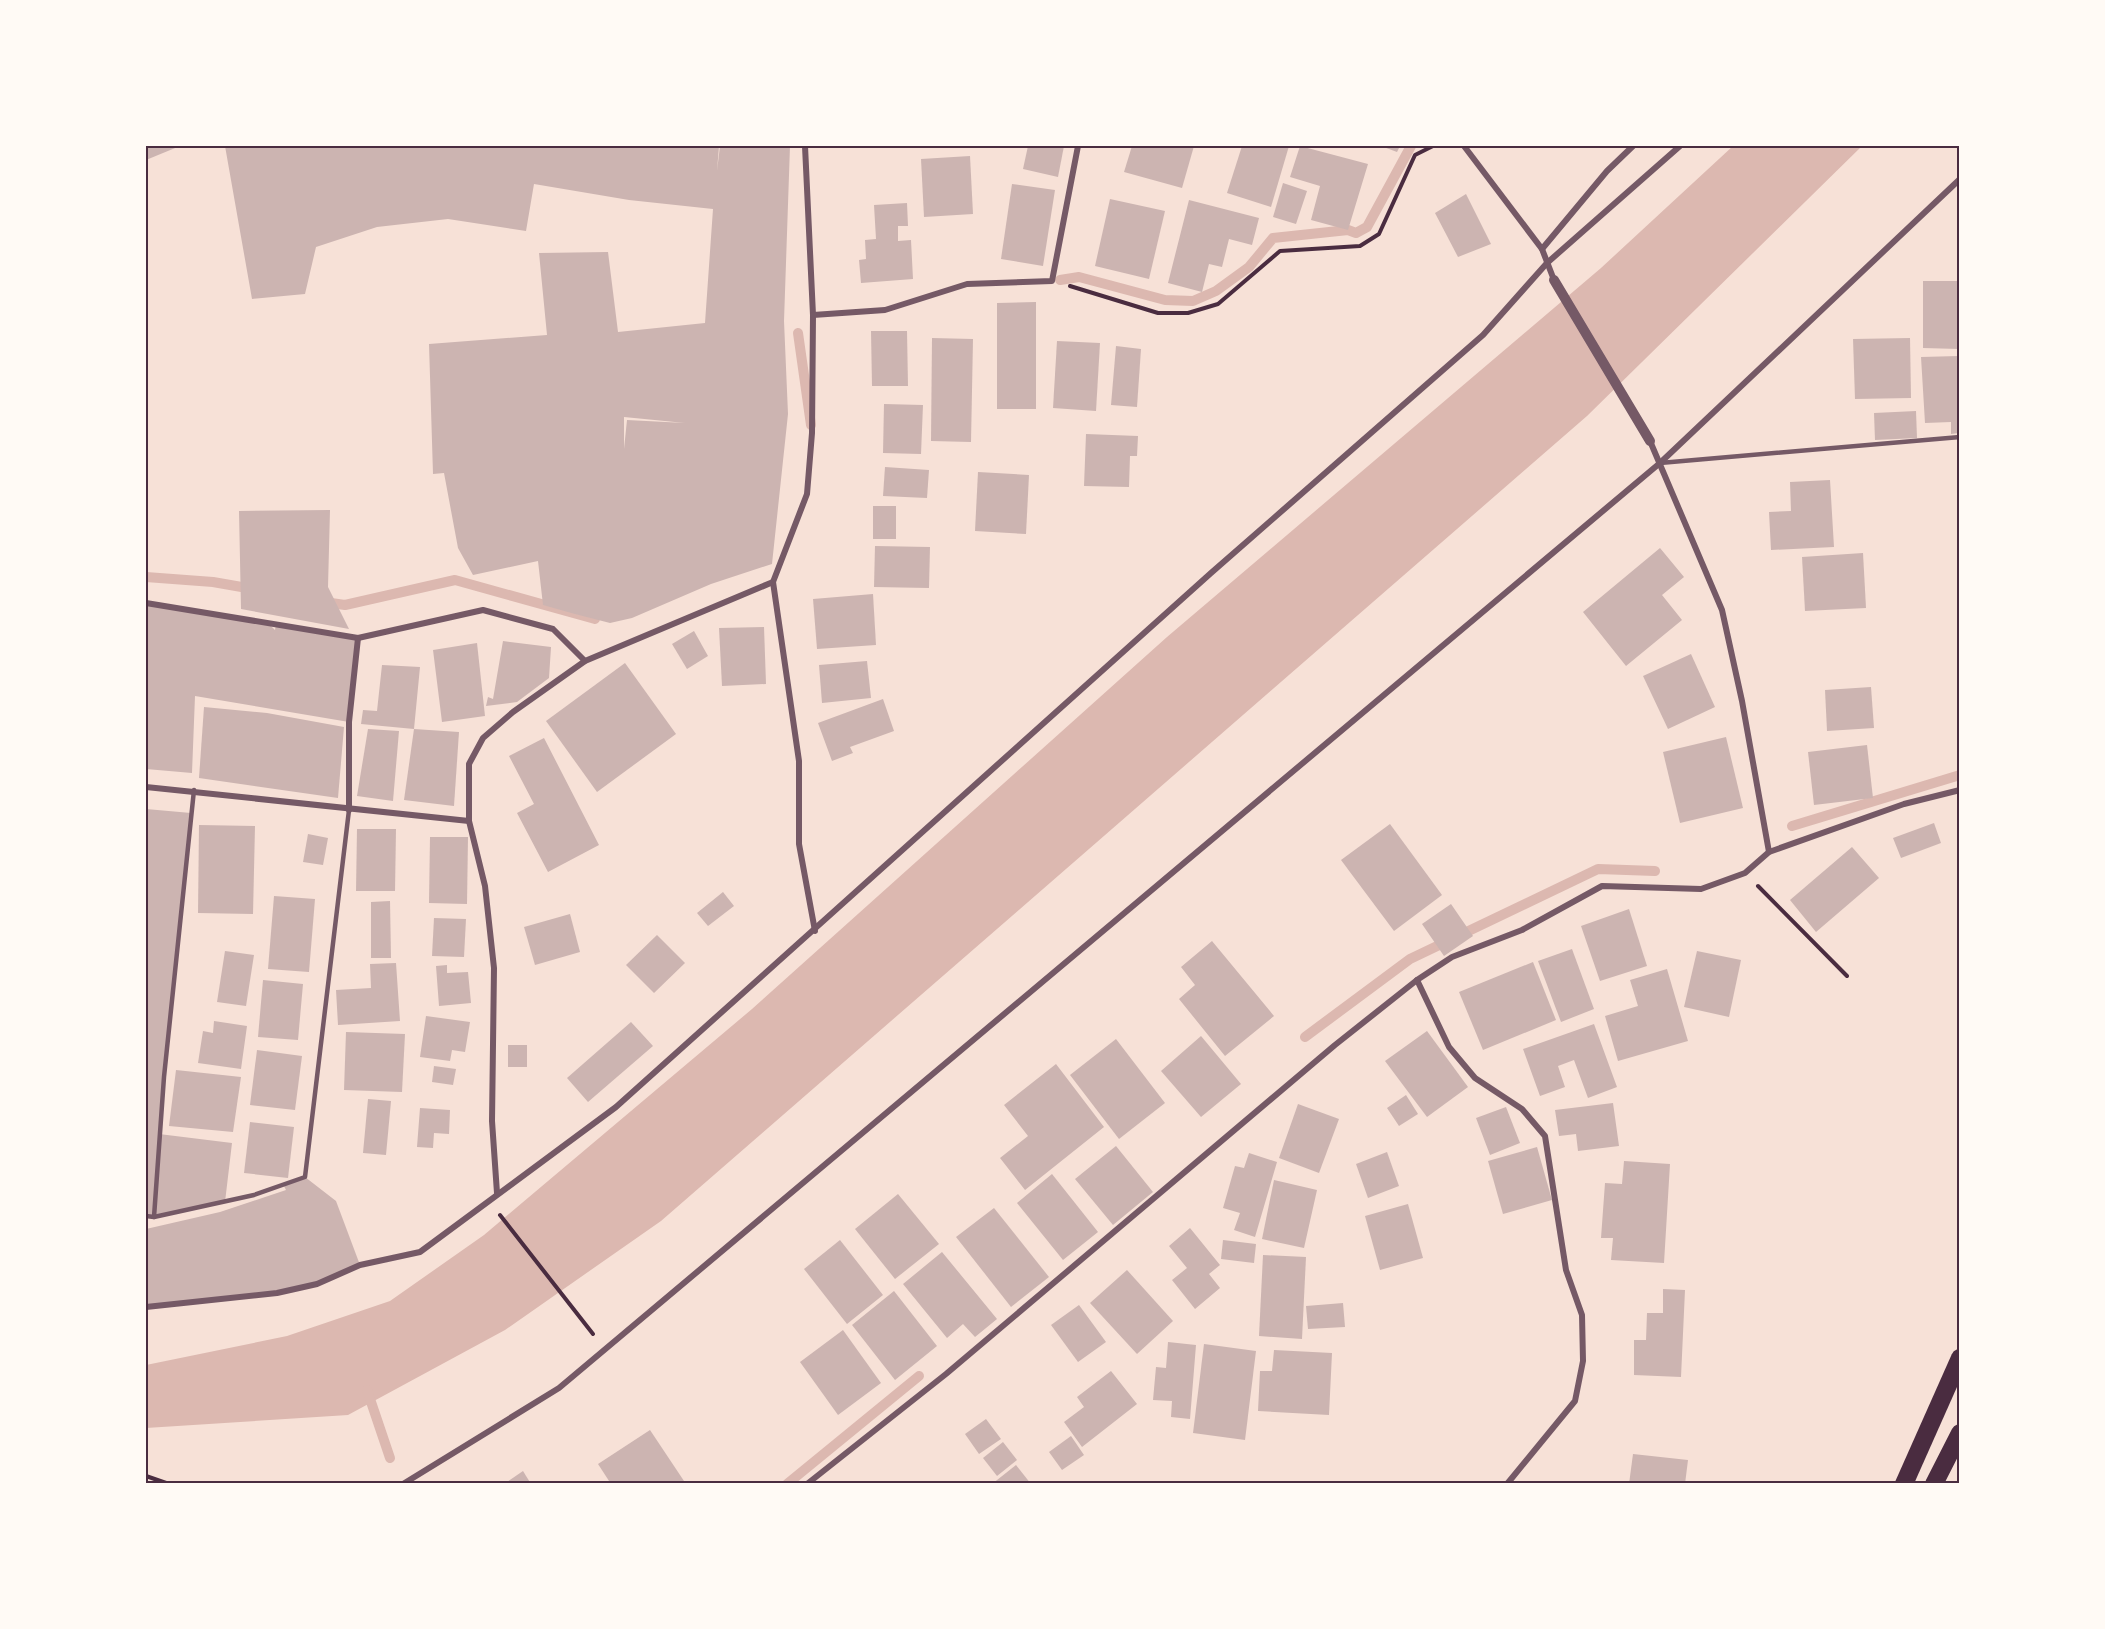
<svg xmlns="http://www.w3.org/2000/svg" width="2105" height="1629" font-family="Inter,sans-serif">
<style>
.water{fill:#dcb8b0}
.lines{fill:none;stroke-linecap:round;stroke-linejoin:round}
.stream{stroke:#dcb8b0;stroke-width:10}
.building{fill:#ccb4b1;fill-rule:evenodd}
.path{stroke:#4a2c40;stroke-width:4}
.service{stroke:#755966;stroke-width:4.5}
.minor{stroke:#755966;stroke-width:6}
.tertiary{stroke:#755966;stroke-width:10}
.motorway{stroke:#4a2c40;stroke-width:18}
.neatline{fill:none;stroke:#4a2c40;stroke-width:2}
</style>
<rect width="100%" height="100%" fill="#f7e1d7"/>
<polygon class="water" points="1733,146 1862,146 1587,416 661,1221 505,1330 348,1415 146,1428 146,1365 287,1336 390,1301 484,1235 752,1009 1167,637 1601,268"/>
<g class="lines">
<g class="stream">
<polyline points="1060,280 1079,277 1165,300 1193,301 1216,291 1249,267 1273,238 1348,230 1356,233 1367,227 1411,146"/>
<polyline points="798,333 811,425"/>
<polyline points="146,577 213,582 253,589"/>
<polyline points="324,602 345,605 455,580 595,619"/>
<polyline points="1792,826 1960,775"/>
<polyline points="1305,1037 1410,959 1598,869 1655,871"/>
<polyline points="367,1390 390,1458"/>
<polyline points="787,1484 919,1376"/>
</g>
</g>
<g class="building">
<polygon points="146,146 180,146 146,160"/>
<path d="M 225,146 L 719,146 L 717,171 L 720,146 L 790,146 L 784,321 L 788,414 L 772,564 L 711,584 L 632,618 L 610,623 L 575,614 L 543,605 L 538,561 L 473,575 L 458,548 L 444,473 L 433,474 L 429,344 L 547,335 L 539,253 L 608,252 L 618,332 L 705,323 L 713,209 L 629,200 L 534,184 L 526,231 L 448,219 L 377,227 L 316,247 L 305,294 L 252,299 ZM 624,417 L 685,423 L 627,420 L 624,449 Z"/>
<polygon points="1028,146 1064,146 1058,177 1023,169"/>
<polygon points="1132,146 1194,146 1182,188 1124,172"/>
<polygon points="1242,146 1289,146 1271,207 1227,193"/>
<polygon points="1300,146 1368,164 1348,230 1311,220 1320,186 1290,177"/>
<polygon points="1381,146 1400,146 1397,152"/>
<polygon points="970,156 973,214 924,217 921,159"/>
<polygon points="1283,183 1307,191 1296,224 1273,217"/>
<polygon points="1012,184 1055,190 1043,266 1001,259"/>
<polygon points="1466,194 1491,244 1458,257 1435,213"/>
<polygon points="1110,199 1165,211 1149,279 1095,266"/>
<polygon points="1189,200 1259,218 1252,245 1229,239 1222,267 1209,264 1202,292 1168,283"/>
<polygon points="907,203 908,226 898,226 898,241 911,240 913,279 861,283 859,260 866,259 865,240 876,239 874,205"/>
<polygon points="1923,281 1959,281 1959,349 1923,348"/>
<polygon points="1036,302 1036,409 997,409 997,303"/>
<polygon points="871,331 907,331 908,386 872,386"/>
<polygon points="932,338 973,339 971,442 931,441"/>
<polygon points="1910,338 1911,398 1855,399 1853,339"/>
<polygon points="1057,341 1100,343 1096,411 1053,408"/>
<polygon points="1116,346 1141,349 1137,407 1111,405"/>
<polygon points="1959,356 1959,433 1951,434 1951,422 1925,423 1921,357"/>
<polygon points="884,404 923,405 921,454 883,453"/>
<polygon points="1916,411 1917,438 1875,440 1874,413"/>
<polygon points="1086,434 1138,436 1137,456 1130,456 1129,487 1084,486"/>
<polygon points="885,467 929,470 927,498 883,496"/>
<polygon points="978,472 1029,475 1026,534 975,531"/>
<polygon points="1830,480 1834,547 1771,550 1769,512 1791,511 1790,482"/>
<rect x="873" y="506" width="23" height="33"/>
<polygon points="330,510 328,587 349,629 241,609 239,511"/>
<polygon points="875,546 930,547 929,588 874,587"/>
<polygon points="1660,548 1684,577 1662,595 1682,620 1626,666 1583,612"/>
<polygon points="1863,553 1866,608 1805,611 1802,557"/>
<polygon points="873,594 876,645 817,649 813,599"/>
<polygon points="146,603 266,621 275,630 276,624 358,638 349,722 195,696 192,773 146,769"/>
<polygon points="764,627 766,684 722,686 719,628"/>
<polygon points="694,631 708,656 687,669 672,644"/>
<polygon points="503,641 551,647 549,678 517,702 486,706 488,697 493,699"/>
<polygon points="477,643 485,716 442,722 433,650"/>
<polygon points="1691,654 1715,707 1668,729 1643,676"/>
<polygon points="867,661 871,698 822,703 819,665"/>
<polygon points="625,663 676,734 597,792 546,721"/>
<polygon points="382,665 420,667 414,729 361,724 363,710 377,711"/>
<polygon points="1871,687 1874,728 1827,731 1825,690"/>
<polygon points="883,699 894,731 850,747 853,753 832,761 818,723"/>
<polygon points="204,707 267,713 344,727 338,798 199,778"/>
<polygon points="368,729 399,731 393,801 357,796"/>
<polygon points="414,729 459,732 454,806 404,800"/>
<polygon points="1726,737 1743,808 1680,823 1663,752"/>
<polygon points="544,738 599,845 548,872 517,813 534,804 509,756"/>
<polygon points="1867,745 1873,798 1814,805 1808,752"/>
<polygon points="146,809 191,813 159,1134 232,1143 225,1202 154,1217 146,1216"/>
<polygon points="1934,823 1941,843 1901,858 1893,838"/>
<polygon points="1390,824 1442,895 1394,931 1341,860"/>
<polygon points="199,825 255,826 253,914 198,913"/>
<polygon points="357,829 396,829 395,891 356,891"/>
<polygon points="308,834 328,838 323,865 303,862"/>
<polygon points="430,837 468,837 467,904 429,903"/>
<polygon points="1852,847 1879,878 1816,932 1790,900"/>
<polygon points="723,892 734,906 708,926 697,913"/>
<polygon points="274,896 315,899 309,972 268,969"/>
<polygon points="390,901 391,958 371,958 371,902"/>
<polygon points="1451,904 1473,936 1444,956 1422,924"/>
<polygon points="1629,909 1647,966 1600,981 1581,926"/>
<polygon points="570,914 580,952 535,965 524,927"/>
<polygon points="434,918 466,919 464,957 432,956"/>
<polygon points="657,935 685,963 654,993 626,965"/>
<polygon points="1212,941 1274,1016 1225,1056 1179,999 1195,985 1181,967"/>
<polygon points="1572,949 1594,1009 1561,1022 1538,961"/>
<polygon points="225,951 254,955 246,1006 217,1002"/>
<polygon points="1697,951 1741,960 1729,1017 1684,1007"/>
<polygon points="1533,962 1556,1020 1483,1050 1459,992"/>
<polygon points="396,963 400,1021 338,1025 336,990 371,988 370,964"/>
<polygon points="447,965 447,973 468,972 471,1003 439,1006 436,966"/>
<polygon points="1667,969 1688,1041 1618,1061 1605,1016 1638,1006 1630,980"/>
<polygon points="263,980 303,984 298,1040 258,1037"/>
<polygon points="426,1016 470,1022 465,1052 452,1050 450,1061 420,1057"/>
<polygon points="214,1021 247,1026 241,1069 198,1063 203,1031 213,1033"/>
<polygon points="631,1022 653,1046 588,1102 567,1078"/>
<polygon points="1594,1024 1617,1087 1588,1098 1574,1060 1558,1066 1565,1087 1540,1096 1523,1049"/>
<polygon points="1427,1031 1468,1087 1427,1117 1385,1061"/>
<polygon points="346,1032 405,1034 402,1092 344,1090"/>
<polygon points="1201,1036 1241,1084 1201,1117 1161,1071"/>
<polygon points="1116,1039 1165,1103 1119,1139 1070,1075"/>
<rect x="508" y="1045" width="19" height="22"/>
<polygon points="257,1050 302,1056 295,1110 250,1105"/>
<polygon points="1056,1064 1104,1127 1025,1190 1000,1158 1028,1136 1004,1105"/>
<polygon points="434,1066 456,1069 453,1085 432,1082"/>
<polygon points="176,1070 241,1077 233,1132 169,1126"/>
<polygon points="1406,1095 1418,1114 1399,1126 1387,1108"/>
<polygon points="368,1099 391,1101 386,1155 363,1153"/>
<polygon points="1613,1103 1619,1146 1578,1151 1576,1134 1559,1136 1555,1110"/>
<polygon points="1298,1104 1339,1119 1319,1173 1279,1158"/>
<polygon points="1506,1107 1520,1143 1490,1155 1476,1118"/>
<polygon points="420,1108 450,1110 449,1134 434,1133 433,1148 417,1147"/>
<polygon points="250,1122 294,1127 288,1178 244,1173"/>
<polygon points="1116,1146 1153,1192 1113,1225 1075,1179"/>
<polygon points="1537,1147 1552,1200 1503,1214 1488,1161"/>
<polygon points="1387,1152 1399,1186 1368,1198 1356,1164"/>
<polygon points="1249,1153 1277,1162 1255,1237 1234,1230 1240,1213 1223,1208 1235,1166 1244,1168"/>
<polygon points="1624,1161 1670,1164 1664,1263 1611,1260 1613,1238 1601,1238 1605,1183 1622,1184"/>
<polygon points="1052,1174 1098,1232 1063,1260 1017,1203"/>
<polygon points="305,1177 336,1201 360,1265 317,1284 235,1299 146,1307 146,1229 220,1212 286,1190 283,1184"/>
<polygon points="1274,1180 1317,1190 1304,1248 1262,1239"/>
<polygon points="898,1194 939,1244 895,1279 855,1229"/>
<polygon points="1408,1204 1423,1258 1380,1270 1365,1216"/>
<polygon points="994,1208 1049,1277 1011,1307 956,1237"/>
<polygon points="1190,1228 1220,1265 1209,1274 1220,1288 1195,1309 1172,1280 1187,1268 1169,1246"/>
<polygon points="840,1240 883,1295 847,1324 804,1269"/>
<polygon points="1223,1240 1256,1244 1254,1263 1221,1259"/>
<polygon points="942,1252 997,1319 975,1337 963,1324 947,1338 903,1284"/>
<polygon points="1263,1255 1306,1257 1302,1339 1259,1336"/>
<polygon points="1127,1270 1173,1321 1137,1354 1090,1303"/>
<polygon points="1663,1289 1685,1290 1681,1377 1634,1375 1634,1340 1646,1340 1647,1313 1663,1313"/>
<polygon points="894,1291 937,1346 895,1380 852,1325"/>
<polygon points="1343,1303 1345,1327 1308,1329 1306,1306"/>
<polygon points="1079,1305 1106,1342 1078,1362 1051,1325"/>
<polygon points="843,1330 881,1383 838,1415 800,1362"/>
<polygon points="1168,1342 1196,1345 1190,1419 1171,1417 1172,1401 1153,1400 1156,1367 1166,1368"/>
<polygon points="1204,1344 1256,1351 1245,1440 1193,1433"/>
<polygon points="1274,1350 1332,1353 1329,1415 1258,1411 1260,1371 1272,1371"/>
<polygon points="1111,1371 1137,1404 1082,1447 1064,1422 1084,1407 1077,1397"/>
<polygon points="986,1419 1001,1439 979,1454 965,1434"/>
<polygon points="650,1430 686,1484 611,1484 598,1464"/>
<polygon points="1071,1436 1084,1455 1062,1470 1049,1452"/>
<polygon points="1003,1442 1017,1460 997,1476 983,1458"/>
<polygon points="1633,1454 1688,1460 1685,1484 1629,1484"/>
<polygon points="1016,1465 1031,1484 992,1484"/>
<polygon points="523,1471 531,1484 504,1484"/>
</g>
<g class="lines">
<g class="path">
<polyline points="1070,286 1158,313 1188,313 1218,304 1280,251 1360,246 1379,234 1415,155 1433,146"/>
<polyline points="1758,886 1847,976"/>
<polyline points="500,1215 593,1334"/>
<polyline points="146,1476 169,1484"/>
</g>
<g class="service">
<polyline points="1660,463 1960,437"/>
<polyline points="146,1216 154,1217 254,1195 305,1177 349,810"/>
<polyline points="154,1217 164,1077 194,790"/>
</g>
<g class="minor">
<polyline points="805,146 813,315 812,433 807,494 773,582 799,761 799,844 815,931"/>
<polyline points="1464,146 1542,249 1554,280"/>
<polyline points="1542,249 1607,171 1633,146"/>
<polyline points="813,315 885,310 967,284 1052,281 1078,146"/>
<polyline points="1650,441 1722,610 1742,701 1769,852"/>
<polyline points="146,603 358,638 483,610 553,629 585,661"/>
<polyline points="146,787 469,821"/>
<polyline points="349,810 349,722 358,638"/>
<polyline points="1417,980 1449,1047 1475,1078 1522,1109 1545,1136 1566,1270 1582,1315 1583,1361 1575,1401 1507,1484"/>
<polyline points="497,1193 492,1121 494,968 485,886 469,821 469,764 483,738 513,712 585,661 773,582"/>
<polyline points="146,1307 277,1293 317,1284 360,1265 420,1252 616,1107 1211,573 1483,335 1547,263 1680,146"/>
<polyline points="403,1484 559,1388 1660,463 1960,179"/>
<polyline points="807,1484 946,1374 1335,1045 1417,980 1452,957 1522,930 1602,886 1701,889 1745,873 1769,852 1904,804 1960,790"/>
</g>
<polyline class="tertiary" points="1554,280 1650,441"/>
<g class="motorway">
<polyline points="1904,1484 1960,1358"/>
<polyline points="1934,1484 1960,1433"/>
</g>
</g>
<rect width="2105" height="1629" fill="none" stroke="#fffaf5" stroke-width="294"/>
<rect x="147" y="147" width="1811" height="1335" class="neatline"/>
</svg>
